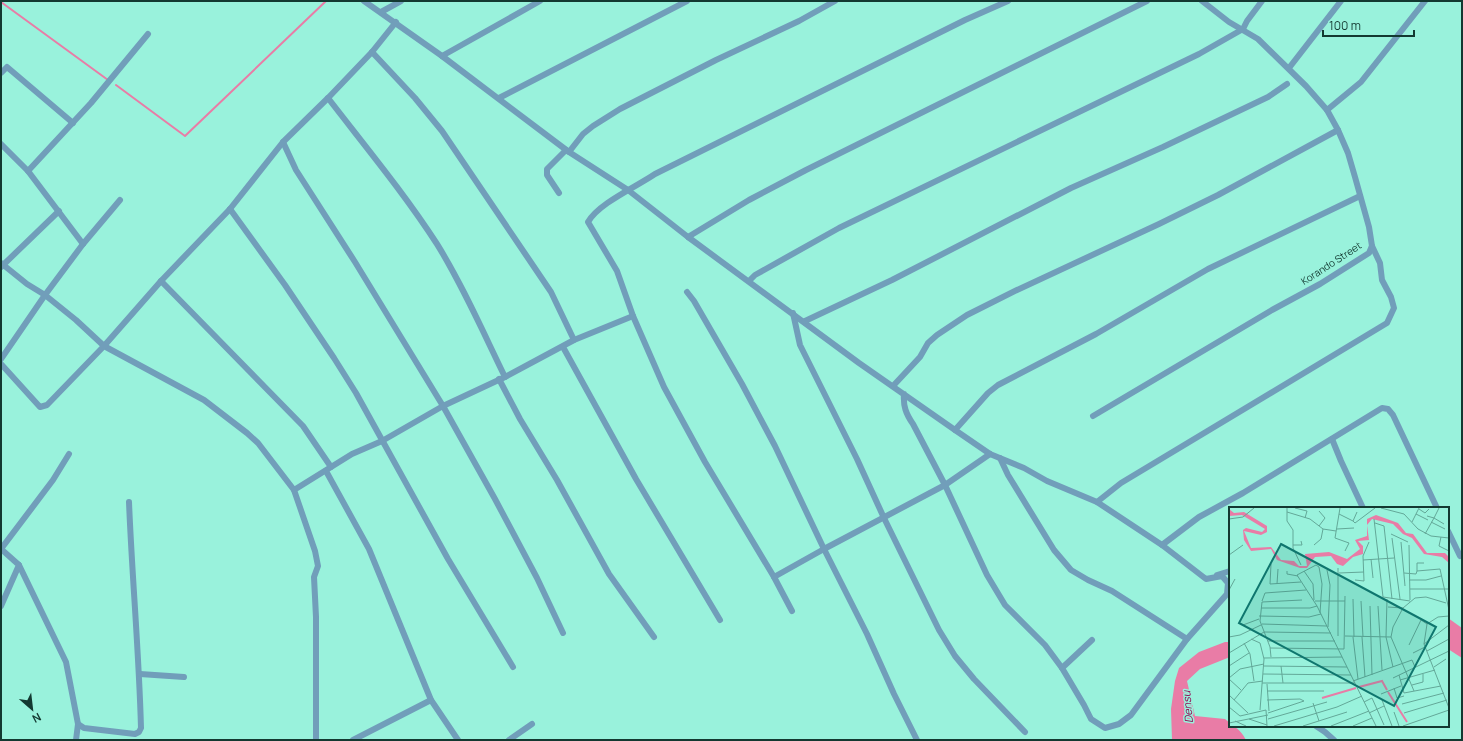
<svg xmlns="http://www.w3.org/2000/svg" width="1463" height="741" font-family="Manrope,sans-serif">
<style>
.water{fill:#e97ca6}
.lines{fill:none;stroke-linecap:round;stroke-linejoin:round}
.stream{stroke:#e97ca6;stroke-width:2}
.street{stroke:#719eba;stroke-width:6}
.labels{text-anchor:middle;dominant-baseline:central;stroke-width:3;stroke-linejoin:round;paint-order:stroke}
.street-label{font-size:10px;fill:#133931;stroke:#99f2dc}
.water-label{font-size:11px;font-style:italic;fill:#920852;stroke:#99f2dc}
.inset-river{fill:none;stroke:#e97ca6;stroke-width:2}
.inset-road{fill:none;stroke:#63a898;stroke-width:1}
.view{fill:#0f766e;fill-opacity:0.15;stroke:#0f766e;stroke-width:2}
.inset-edge{fill:none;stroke:#133931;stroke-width:2}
</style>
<rect width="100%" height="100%" fill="#99f2dc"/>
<g class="water">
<polygon points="1448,618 1462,628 1462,658 1448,649"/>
<path d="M 1225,642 L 1230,642 L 1230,657 L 1200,669 L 1187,681 L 1195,716 L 1225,719 L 1230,723 L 1230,726 C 1237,726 1243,734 1246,740 L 1172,740 L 1171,709 L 1175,681 L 1179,668 L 1199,652 Z"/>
</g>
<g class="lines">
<g class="stream">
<polyline points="1,2 108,80"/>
<polyline points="116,85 185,136 326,1"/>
</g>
<g class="street">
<path d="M 364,1 L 442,56 L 569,152 L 628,190 L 688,237 L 859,363 L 955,430 L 990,454 L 1024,468 L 1047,481 L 1097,502 L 1162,545 L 1206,579 L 1222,576 L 1228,583 L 1227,594 L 1187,639 L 1131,715 L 1119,724 L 1105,728 L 1091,719 L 1084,705 L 1062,668 L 1045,645 L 1005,605 L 987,575 L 945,485 L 913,424 C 906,414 903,406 904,394"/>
<polyline points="381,12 401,1"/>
<polyline points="372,52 415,98 442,131 551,292 574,340"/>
<polyline points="442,56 540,1"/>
<polyline points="1289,68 1341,1"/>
<polyline points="1,73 7,67 73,123"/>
<path d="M 328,98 C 365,146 404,193 437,244 C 463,286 483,332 505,377"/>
<polyline points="499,98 687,1"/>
<polyline points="1327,110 1361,82 1425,1"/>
<polyline points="283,142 296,170 355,262 443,406 495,499 537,578 563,633"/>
<polyline points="1,144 28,171 83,244"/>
<polyline points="569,152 583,134 593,126 620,109 716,60 799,21 835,1"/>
<polyline points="28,171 91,103 148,34"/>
<polyline points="559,193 547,175 547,169 566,150"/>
<polyline points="230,209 285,285 334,358 356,393 448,559 513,667"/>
<polyline points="688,237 749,200 806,170 1147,1"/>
<polyline points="1,263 27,284 45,295 76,320 104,346 204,400 247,433 258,443 294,490 352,454 382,441 443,406 505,377 574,340 633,316"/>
<polyline points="1,267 59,211"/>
<polyline points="161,281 303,426 331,467"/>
<polyline points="749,281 755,275 839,228 1199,54 1243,29 1247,21 1262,1"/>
<polyline points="687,292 694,301 742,384 775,446 824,549 867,634 894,694 917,740"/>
<polyline points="793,313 800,345 857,459 884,518 939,630 955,656 974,679 1025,732"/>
<polyline points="805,321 892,280 1071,188 1163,147 1268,97 1287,84"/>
<polyline points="563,347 636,479 720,620"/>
<polyline points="1,359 45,295 83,244 120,200"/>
<polyline points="1,364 40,407 47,405 104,346 161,281 230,209 283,142 328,98 372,52 396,22"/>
<polyline points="499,379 520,419 557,480 609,574 654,637"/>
<polyline points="893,386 920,357 928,343 937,335 967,315 1017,290 1159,224 1218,195 1338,130"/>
<polyline points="1093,416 1272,310 1320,284 1369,253 1372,246 1369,227 1355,177 1348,153 1338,130 1327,110 1306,86 1258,39 1229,22 1202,1"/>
<polyline points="955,430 988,393 998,385 1096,334 1208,269 1360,196"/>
<polyline points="1332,439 1341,461 1363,508"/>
<polyline points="1000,458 1008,475 1054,550 1071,570 1088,580 1112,591 1187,639"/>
<polyline points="326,471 369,549 431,700 458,740"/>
<polyline points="294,490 315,551 318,566 314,577 316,617 316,740"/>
<polyline points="1097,502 1121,483 1387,323 1394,308 1391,297 1382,280 1380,263 1372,246"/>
<polyline points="1448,531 1460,556"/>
<polyline points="1162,545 1199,517 1243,493 1382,408 1388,409 1393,415 1437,508"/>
<polyline points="1,549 53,480 69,454"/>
<polyline points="1,549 19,565 1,606"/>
<path d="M 19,565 L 66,662 L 78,724 L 84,728 L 135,734 L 139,732 L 141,728 C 139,652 132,577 129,502"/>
<polyline points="1217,575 1230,571"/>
<polyline points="774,577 824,549 945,485 990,454"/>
<path d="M 792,611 L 774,577 L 705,462 L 664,387 L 633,316 L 617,271 L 588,222 C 599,203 636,187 655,174 L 965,20 L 1008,1"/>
<polyline points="1062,668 1092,640"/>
<polyline points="140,674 184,677"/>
<polyline points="1316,726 1325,732 1334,740"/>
<polyline points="76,740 78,724"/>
<polyline points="353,740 431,700"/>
<polyline points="509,740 532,724"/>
</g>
</g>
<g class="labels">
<g class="street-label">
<text transform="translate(1331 263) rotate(-33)">Korando Street</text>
</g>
<g class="water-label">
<text transform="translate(1187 707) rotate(-95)">Densu</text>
</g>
</g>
<g transform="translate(1229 507)">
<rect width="220" height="220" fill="#99f2dc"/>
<path d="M 0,2 L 5,6 L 15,5 L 38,19 L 38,25 L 32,28 L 15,24 L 22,41 L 42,40 L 52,53 L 65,54 L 70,59 L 78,59 L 76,47 L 100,45 L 118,52 L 131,42 L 126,33 L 138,29 L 138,12 L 147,8 L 169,16 L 177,26 L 184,27 L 198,46 L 216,46 L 220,50 L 220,56 L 213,50 L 195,47 L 183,31 L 174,27 L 164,17 L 143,12 L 138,18 L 140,33 L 129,34 L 134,39 L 134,47 L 124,50 L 114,59 L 108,57 L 102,49 L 86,50 L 78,61 L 71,61 L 48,53 L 42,42 L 22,44 L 15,33 L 14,23 L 17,21 L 33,25 L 36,22 L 13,8 L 0,9 Z" fill="#e97ca6"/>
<path class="inset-river" d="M 130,180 L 153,174 L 158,183M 159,185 L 178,215M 93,191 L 127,181"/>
<path class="inset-road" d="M 58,1 L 58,14 L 64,23 L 64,41 L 72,58M 66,1 L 78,4 L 76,11M 111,1 L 106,31 L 120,36 L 116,44M 152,1 L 175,7 L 189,22 L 202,29 L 220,31M 210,1 L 205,11 L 215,17M 190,2 L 196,6 L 200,2M 58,5 L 81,12 L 94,22 L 107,24M 128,5 L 124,14 L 126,16 L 146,1M 110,7 L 124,14M 187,7 L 199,13M 0,12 L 14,10 L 25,1M 145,12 L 154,90 L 181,94M 183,15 L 190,1M 202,15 L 216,22M 146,16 L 155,19 L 163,92M 90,19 L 96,11 L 90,4M 108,22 L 125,21M 162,27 L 179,35M 196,27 L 205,11 L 198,9M 212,30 L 210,39 L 220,44M 163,31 L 171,92M 172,35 L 176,79M 64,38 L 73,38 L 72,34M 85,38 L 92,32 L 94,22M 180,38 L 181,93M 0,48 L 14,38M 142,52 L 144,71M 134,53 L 165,51M 42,57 L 41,77 L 72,75M 98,63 L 101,78 L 99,120M 58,64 L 58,67 L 69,69M 75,64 L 84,77 L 85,93M 188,64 L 188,56 L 195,56M 110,66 L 135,65M 175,66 L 187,67 L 188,64 L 211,62 L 220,103M 126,73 L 135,74 L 134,49 L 140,35M 180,73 L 197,73 L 212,69M 48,77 L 49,62M 181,82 L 220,82M 0,83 L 6,72M 124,92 L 125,130M 33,94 L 36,86 L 77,83M 86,94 L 116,94M 132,94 L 134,130M 141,99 L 143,168M 149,99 L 153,163M 159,100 L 174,101M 32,101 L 81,101 L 88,99M 91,106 L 93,77 L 90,60 L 87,58 L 68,68 L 88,99 L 147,219M 30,109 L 80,110 L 92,107M 33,117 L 98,119M 198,117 L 209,110 L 220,109M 14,118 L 30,112M 220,118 L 195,137 L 220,201M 109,129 L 109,61M 116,129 L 162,130 L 185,184M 0,130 L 11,128 L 32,118M 124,130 L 129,172M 133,130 L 136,170M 157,130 L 158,92M 157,130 L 164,160M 162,130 L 164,120 L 174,101 L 186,91 L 197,90 L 217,96M 22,132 L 31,136 L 35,152 L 31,203M 39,134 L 106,134M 15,136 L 21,147 L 25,174M 180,138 L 192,113 L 198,117 L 195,137M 41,141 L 115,142 L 116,89M 198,144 L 220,132M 0,146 L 35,125 L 102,126M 184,146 L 196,140M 42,150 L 41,140 L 31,114 L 33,95 L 73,93M 35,151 L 113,150M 0,159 L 20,146M 35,159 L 118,160M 52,159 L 54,176M 205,160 L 217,152M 34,167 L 122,168M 170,168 L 175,186 L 212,179M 0,171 L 11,162 L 35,157M 164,171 L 220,144M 0,172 L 12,183M 171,173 L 206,163M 124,174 L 183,153 L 186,160M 33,176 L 125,176M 38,177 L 40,204M 183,178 L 194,175 L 194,167M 165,181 L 168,191 L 175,189M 38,184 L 95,184M 152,187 L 172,179M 0,188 L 19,206M 5,193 L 19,176 L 34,174M 38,193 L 71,192 L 75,194 L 39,206M 153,193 L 163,219M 135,195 L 143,191 L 155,218M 84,196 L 90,214M 173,197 L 215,186M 0,200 L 11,209 L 37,203 L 38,219M 165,205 L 170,219M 140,206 L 155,199M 175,206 L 218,193M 20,212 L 38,218M 39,212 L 98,195M 6,214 L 17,219M 0,216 L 39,208M 45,219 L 108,200 L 133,189M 74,219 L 118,205M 102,219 L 140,204M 124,219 L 143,211M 174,219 L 220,203"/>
<path class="view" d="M 52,37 L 207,120 L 165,199 L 10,116 Z"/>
<rect width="220" height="220" class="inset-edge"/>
</g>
<rect width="1463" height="741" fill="none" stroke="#133931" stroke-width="4"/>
<g transform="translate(32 709) rotate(152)" stroke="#99f2dc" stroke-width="3" paint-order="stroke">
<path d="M0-3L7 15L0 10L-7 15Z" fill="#133931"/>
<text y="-6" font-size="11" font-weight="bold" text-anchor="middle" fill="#133931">N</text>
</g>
<path d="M1323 30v6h91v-6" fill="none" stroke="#133931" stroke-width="2"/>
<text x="1329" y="30" font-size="12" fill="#133931" stroke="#99f2dc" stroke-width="3" paint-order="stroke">100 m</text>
</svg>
